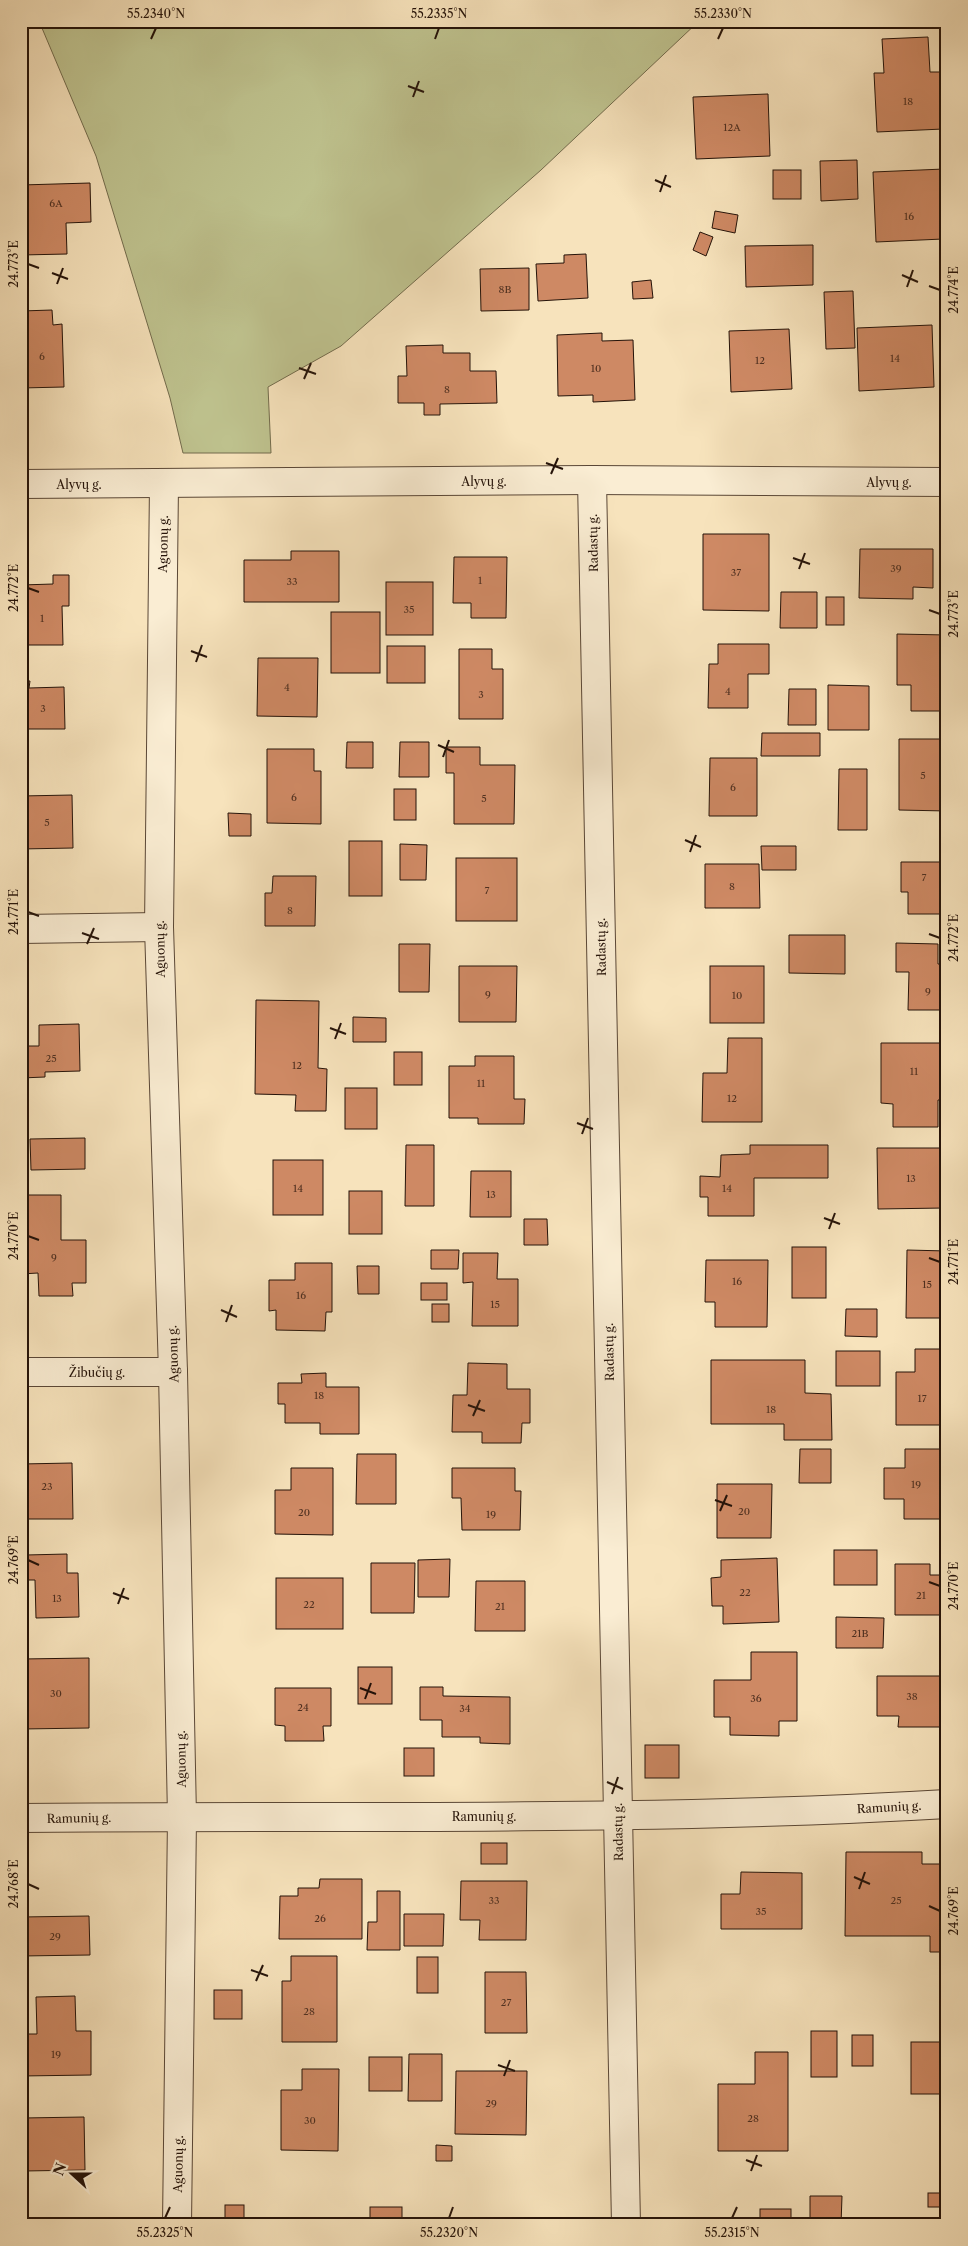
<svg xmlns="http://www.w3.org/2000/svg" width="968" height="2246" font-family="'Libre Caslon Text',serif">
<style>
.green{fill:#bfc38f;stroke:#726b4c}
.building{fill:#ce8964;stroke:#251309}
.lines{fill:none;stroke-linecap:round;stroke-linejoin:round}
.minor-casing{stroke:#5a4736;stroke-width:30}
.minor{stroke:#faedd3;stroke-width:28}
.ticks{fill:none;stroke:#251309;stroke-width:2}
.labels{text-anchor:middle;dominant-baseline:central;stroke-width:4;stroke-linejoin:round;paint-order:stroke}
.number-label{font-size:10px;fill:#4f3020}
.street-label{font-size:12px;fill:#251309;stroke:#faedd3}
.neatline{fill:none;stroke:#251309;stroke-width:2}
.ticks-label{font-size:12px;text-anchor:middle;fill:#251309}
</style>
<rect width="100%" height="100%" fill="#f7e3bc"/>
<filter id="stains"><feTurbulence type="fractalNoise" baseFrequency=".004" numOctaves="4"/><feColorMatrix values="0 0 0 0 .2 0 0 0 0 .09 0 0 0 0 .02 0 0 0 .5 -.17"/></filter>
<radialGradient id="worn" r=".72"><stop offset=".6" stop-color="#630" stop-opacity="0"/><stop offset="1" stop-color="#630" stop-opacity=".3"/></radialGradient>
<polygon class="green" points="39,21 699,21 541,170 341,346 268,387 271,453 183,453 170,398 96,156"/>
<g class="building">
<polygon points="928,37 930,72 940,72 943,129 877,132 874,73 884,73 882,39"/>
<polygon points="768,94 770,156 696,159 693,97"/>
<polygon points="857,160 858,199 821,201 820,161"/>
<polygon points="944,169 945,193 941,193 943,239 876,242 873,172"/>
<rect x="773" y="170" width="28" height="29"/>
<polygon points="90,183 91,222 66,223 67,254 21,255 21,185"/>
<polygon points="715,211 738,215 735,233 712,228"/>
<polygon points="700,232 713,237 706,256 693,250"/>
<polygon points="813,245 813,285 746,287 745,246"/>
<polygon points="586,254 588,298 538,301 536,264 564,263 564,255"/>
<polygon points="529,268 529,310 481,311 480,269"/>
<polygon points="651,280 653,298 633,299 632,282"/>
<polygon points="853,291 855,348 826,349 824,292"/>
<polygon points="52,310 53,325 62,324 64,387 21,388 21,311"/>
<polygon points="932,325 934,387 859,391 857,328"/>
<polygon points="789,329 792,389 731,392 729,331"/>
<polygon points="602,333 602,341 633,340 635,400 593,402 593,395 558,396 557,335"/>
<polygon points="443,345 443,353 470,353 470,371 496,371 497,403 440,404 440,415 424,415 424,403 398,403 398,376 407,376 406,346"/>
<polygon points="703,534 769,534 769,611 703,610"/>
<polygon points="860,549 933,549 933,588 913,587 913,599 859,598"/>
<polygon points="291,551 339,551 339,602 244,602 244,560 291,560"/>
<polygon points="454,557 507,557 506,618 471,618 471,603 453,603"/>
<polygon points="53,575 69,575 69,606 62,606 63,645 26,645 26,629 21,629 21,585 53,584"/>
<rect x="386" y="582" width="47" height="53"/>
<polygon points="781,592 817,592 817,628 780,628"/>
<rect x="826" y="597" width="18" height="28"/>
<rect x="331" y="612" width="49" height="61"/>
<polygon points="897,634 947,635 947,711 911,711 911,685 897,685"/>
<polygon points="718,644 769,644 769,674 748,674 748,708 708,708 709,664 718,664"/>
<rect x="387" y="646" width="38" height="37"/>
<polygon points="459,649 492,649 492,669 503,669 503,719 459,719"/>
<polygon points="258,658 318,658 317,717 257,716"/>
<polygon points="21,681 30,681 29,688 64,687 65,729 21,729"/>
<polygon points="828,685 869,686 869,730 828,730"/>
<polygon points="789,689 816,689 816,725 788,725"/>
<polygon points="762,733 820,733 820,756 761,756"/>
<polygon points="899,739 947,739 947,811 899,810"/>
<polygon points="347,742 373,742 373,768 346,768"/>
<polygon points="400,742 429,742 429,777 399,777"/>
<polygon points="446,747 480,747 480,765 515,765 514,824 454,824 454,773 446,773"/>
<polygon points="267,749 314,749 314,771 321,771 321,824 267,823"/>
<polygon points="710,758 757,758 757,816 709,816"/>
<polygon points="839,769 867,769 867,830 838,830"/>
<rect x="394" y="789" width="22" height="31"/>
<polygon points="72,795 73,848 21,849 21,796"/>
<polygon points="228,813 251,814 251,836 229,836"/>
<rect x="349" y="841" width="33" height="55"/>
<polygon points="400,844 427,845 426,880 400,880"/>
<polygon points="761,846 796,846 796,870 762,870"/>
<rect x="456" y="858" width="61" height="63"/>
<polygon points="901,862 947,862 947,914 908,914 908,892 901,892"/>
<polygon points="705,864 759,864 760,908 705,908"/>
<polygon points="273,876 316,876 315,926 265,926 265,893 272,893"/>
<polygon points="789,935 845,935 845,974 789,973"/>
<polygon points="896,943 938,944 938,964 947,964 947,1010 908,1010 909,972 896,972"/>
<polygon points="399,944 430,944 429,992 399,992"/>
<polygon points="459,966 517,966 516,1022 459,1022"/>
<rect x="710" y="966" width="54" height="57"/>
<polygon points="256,1000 319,1001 318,1068 327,1069 326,1111 295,1111 296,1095 255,1094"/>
<polygon points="353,1017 386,1018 386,1042 353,1042"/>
<polygon points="79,1024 80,1071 45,1072 45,1077 21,1078 21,1046 39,1046 39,1025"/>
<polygon points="728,1038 762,1038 762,1122 702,1122 703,1073 727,1073"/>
<polygon points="881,1043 947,1043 947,1100 938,1100 938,1127 893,1127 893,1104 881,1103"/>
<rect x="394" y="1052" width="28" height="33"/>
<polygon points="475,1056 514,1056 514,1099 525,1099 524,1124 478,1124 478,1118 449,1118 449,1066 475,1066"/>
<rect x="345" y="1088" width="32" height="41"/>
<polygon points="85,1138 85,1169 31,1170 30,1139"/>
<polygon points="406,1145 434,1145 434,1206 405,1206"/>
<polygon points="750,1145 828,1145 828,1178 754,1178 754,1216 708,1216 708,1197 700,1197 700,1176 720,1177 721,1155 750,1154"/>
<polygon points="877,1148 944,1148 944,1208 878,1209"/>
<rect x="273" y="1160" width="50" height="55"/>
<polygon points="471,1171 511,1171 511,1217 470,1217"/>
<rect x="349" y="1191" width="33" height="43"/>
<polygon points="21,1195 61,1195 61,1240 86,1240 86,1283 72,1283 73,1296 39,1296 38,1273 21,1274"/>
<polygon points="524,1219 547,1219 548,1245 524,1245"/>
<rect x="792" y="1247" width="34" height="51"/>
<polygon points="431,1250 459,1250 458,1269 431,1269"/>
<polygon points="907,1250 947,1251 947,1318 906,1318"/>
<polygon points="463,1253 498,1253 497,1279 518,1279 518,1326 472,1326 473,1282 463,1283"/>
<polygon points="706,1260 768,1260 767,1327 715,1327 715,1302 705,1302"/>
<polygon points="295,1263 332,1263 332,1312 326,1312 325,1331 276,1330 276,1310 269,1311 269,1280 295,1280"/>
<polygon points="357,1266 379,1266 379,1294 358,1294"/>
<rect x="421" y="1283" width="26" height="17"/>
<rect x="432" y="1304" width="17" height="18"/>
<polygon points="846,1309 877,1309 877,1337 845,1336"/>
<polygon points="915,1349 947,1349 947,1425 896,1425 896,1372 915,1372"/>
<rect x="836" y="1351" width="44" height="35"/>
<polygon points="711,1360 805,1360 805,1393 831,1394 832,1440 784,1440 784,1424 711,1424"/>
<polygon points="468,1363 507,1364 507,1389 530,1389 530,1423 522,1423 521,1443 482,1443 482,1432 452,1432 453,1395 467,1395"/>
<polygon points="326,1373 326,1387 359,1387 359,1434 320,1434 320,1423 285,1423 285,1404 278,1404 278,1383 302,1383 301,1374"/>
<polygon points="800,1449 831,1449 831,1483 799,1483"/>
<polygon points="905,1449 943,1449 943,1464 947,1464 947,1519 904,1519 904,1499 884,1499 884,1468 905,1468"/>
<polygon points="357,1454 396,1454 396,1504 356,1504"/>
<polygon points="72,1463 73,1519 24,1519 24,1509 21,1509 21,1464"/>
<polygon points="291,1468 333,1468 333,1535 275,1534 275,1490 291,1490"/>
<polygon points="452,1468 515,1468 515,1491 521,1491 520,1530 462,1530 461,1498 452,1498"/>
<polygon points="717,1484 772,1484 771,1538 717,1538"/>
<rect x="834" y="1550" width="43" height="35"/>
<polygon points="67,1554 67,1573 78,1573 79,1617 36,1618 35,1580 27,1580 26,1555"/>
<polygon points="777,1558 779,1622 723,1624 723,1606 712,1606 711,1578 721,1577 721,1560"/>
<polygon points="450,1559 449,1597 418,1597 418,1560"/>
<polygon points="371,1563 415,1563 414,1613 371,1613"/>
<polygon points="895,1564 930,1564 930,1575 947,1575 947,1615 895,1615"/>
<rect x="276" y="1578" width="67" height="51"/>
<polygon points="476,1581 525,1581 525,1631 475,1631"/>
<polygon points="836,1617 884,1618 883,1648 836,1648"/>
<polygon points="751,1652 797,1652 797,1721 779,1721 779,1736 730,1735 730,1717 714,1717 714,1680 751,1680"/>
<polygon points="89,1658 89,1728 22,1729 22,1659"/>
<rect x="358" y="1667" width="34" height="37"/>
<polygon points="877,1676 947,1676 947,1727 898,1727 899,1716 877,1716"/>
<polygon points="420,1687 443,1687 443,1696 510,1697 510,1744 480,1743 480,1737 442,1737 442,1720 420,1720"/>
<polygon points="275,1688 331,1688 331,1726 323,1726 324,1741 285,1741 285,1726 275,1725"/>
<rect x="645" y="1745" width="34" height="33"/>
<rect x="404" y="1748" width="30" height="28"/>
<rect x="481" y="1843" width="26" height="21"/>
<polygon points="846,1852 922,1852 922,1864 947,1864 947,1952 930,1952 930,1936 845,1936"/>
<polygon points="741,1872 802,1873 802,1929 721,1929 721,1894 740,1894"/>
<polygon points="320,1879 362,1879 362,1939 279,1939 280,1896 298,1896 298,1888 319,1888"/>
<polygon points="461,1881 527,1881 526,1940 479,1940 480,1920 460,1920"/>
<polygon points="377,1891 400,1891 400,1950 367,1950 368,1922 377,1922"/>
<polygon points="404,1914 444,1914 443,1946 404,1946"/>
<polygon points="89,1916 90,1955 21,1956 21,1917"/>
<polygon points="291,1956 337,1956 337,2042 282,2042 282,1981 291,1981"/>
<rect x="417" y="1957" width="21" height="36"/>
<polygon points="485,1972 526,1972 527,2033 485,2033"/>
<rect x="214" y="1990" width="28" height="29"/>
<polygon points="75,1996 76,2031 91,2031 91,2075 21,2076 21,2034 37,2034 36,1997"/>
<rect x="811" y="2031" width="26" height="46"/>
<rect x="852" y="2035" width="21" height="31"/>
<rect x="911" y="2042" width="36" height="52"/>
<polygon points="755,2052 788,2052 788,2151 718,2151 718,2084 755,2084"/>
<polygon points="409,2054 442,2054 442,2101 408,2101"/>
<rect x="369" y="2057" width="33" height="34"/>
<polygon points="302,2069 339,2069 338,2151 281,2150 281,2090 302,2090"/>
<polygon points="456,2071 527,2071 526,2135 455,2134"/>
<polygon points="84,2117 85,2170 24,2171 23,2118"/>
<polygon points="436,2145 452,2146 452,2161 436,2161"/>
<rect x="928" y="2193" width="19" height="14"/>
<polygon points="810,2196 842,2196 841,2225 810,2225"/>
<rect x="225" y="2205" width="19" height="16"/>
<rect x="370" y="2207" width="32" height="18"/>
<rect x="760" y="2209" width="31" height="16"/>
<rect x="302" y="2219" width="41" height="6"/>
</g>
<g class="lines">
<g class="minor-casing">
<g id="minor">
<polyline points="592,480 626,2225"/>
<polyline points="21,484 592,480 947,482"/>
<polyline points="164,484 159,927 173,1372 182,1817 177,2225"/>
<polyline points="21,929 159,927"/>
<polyline points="21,1372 173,1372"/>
<path d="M 21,1818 C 330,1815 639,1822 947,1804"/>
</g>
</g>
<use href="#minor" class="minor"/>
</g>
<path class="ticks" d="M 151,39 L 156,28M 435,39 L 439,28M 718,39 L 723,28M 408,86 L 424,92M 413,97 L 419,81M 655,180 L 671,187M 660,192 L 666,175M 28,264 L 39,268M 52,273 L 68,279M 902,275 L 918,282M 57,284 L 63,268M 929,286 L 940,290M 907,287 L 913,270M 299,368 L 316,374M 304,379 L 311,363M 546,463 L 563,469M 551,474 L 558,458M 793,558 L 810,564M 799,569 L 805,553M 28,588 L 39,592M 929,610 L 940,614M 191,651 L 207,657M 196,662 L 202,645M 438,745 L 454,752M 443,757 L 449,740M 685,840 L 701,847M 690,852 L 696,835M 28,912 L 39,916M 82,933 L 99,939M 929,934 L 940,938M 87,944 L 94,928M 330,1028 L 346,1034M 335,1039 L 341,1023M 577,1123 L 593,1129M 582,1134 L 588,1118M 824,1218 L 840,1224M 829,1229 L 835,1213M 28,1236 L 39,1240M 929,1258 L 940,1262M 221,1310 L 237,1317M 226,1322 L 232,1305M 468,1405 L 485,1411M 473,1416 L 480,1400M 715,1500 L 732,1506M 720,1511 L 727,1495M 28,1560 L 39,1565M 929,1582 L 940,1586M 113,1593 L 129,1599M 118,1604 L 124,1588M 360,1688 L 376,1694M 365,1699 L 371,1683M 607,1782 L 623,1789M 612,1794 L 618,1777M 854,1877 L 870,1884M 28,1884 L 39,1889M 859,1889 L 865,1872M 929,1906 L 940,1911M 251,1970 L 268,1976M 256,1981 L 263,1965M 498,2065 L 515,2071M 504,2076 L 510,2060M 746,2160 L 762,2166M 751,2171 L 757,2155M 165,2218 L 170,2207M 449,2218 L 453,2207M 732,2218 L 737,2207"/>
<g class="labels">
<g class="number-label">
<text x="908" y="101">18</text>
<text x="732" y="127">12A</text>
<text x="56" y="203">6A</text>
<text x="909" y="216">16</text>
<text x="505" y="289">8B</text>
<text x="42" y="356">6</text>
<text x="895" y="358">14</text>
<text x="760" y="360">12</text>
<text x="596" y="368">10</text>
<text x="447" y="389">8</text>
<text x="896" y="568">39</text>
<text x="736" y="572">37</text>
<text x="480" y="580">1</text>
<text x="292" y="581">33</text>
<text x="409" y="609">35</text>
<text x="42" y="618">1</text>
<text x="287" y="687">4</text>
<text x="728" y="691">4</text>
<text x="481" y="694">3</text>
<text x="43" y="708">3</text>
<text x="923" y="775">5</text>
<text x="733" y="787">6</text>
<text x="294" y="797">6</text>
<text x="484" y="798">5</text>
<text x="47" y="822">5</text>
<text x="924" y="877">7</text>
<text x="732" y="886">8</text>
<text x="487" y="890">7</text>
<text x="290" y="910">8</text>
<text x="928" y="991">9</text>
<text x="488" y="994">9</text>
<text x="737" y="995">10</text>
<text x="51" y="1058">25</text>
<text x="297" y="1065">12</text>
<text x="914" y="1071">11</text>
<text x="481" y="1083">11</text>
<text x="732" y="1098">12</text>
<text x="911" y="1178">13</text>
<text x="298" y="1188">14</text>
<text x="727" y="1188">14</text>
<text x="491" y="1194">13</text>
<text x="54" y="1257">9</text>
<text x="737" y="1281">16</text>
<text x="927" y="1284">15</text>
<text x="301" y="1295">16</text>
<text x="495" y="1304">15</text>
<text x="319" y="1395">18</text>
<text x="922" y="1398">17</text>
<text x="771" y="1409">18</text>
<text x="916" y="1484">19</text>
<text x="47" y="1486">23</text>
<text x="744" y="1511">20</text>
<text x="304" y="1512">20</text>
<text x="491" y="1514">19</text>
<text x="745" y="1592">22</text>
<text x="921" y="1595">21</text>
<text x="57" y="1598">13</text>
<text x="309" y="1604">22</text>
<text x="500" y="1606">21</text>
<text x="860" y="1633">21B</text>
<text x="56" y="1693">30</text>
<text x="912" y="1696">38</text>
<text x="756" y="1698">36</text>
<text x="303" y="1707">24</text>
<text x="465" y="1708">34</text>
<text x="494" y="1900">33</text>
<text x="896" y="1900">25</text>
<text x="761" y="1911">35</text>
<text x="320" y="1918">26</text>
<text x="55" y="1936">29</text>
<text x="506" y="2002">27</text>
<text x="309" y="2011">28</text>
<text x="56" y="2054">19</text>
<text x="491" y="2103">29</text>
<text x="753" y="2118">28</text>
<text x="310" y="2120">30</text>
</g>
<g class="street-label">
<text x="484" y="481">Alyvų g.</text>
<text x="889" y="482">Alyvų g.</text>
<text x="79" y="484">Alyvų g.</text>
<text transform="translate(593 543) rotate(-91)">Radastų g.</text>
<text transform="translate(163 544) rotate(-89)">Aguonų g.</text>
<text transform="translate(601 947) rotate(-91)">Radastų g.</text>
<text transform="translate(160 949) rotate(-91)">Aguonų g.</text>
<text transform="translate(609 1352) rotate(-91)">Radastų g.</text>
<text transform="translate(173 1354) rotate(-92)">Aguonų g.</text>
<text x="97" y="1372">Žibučių g.</text>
<text transform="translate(181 1759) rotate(-91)">Aguonų g.</text>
<text transform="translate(889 1807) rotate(-3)">Ramunių g.</text>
<text x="484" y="1816">Ramunių g.</text>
<text transform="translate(79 1818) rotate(-1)">Ramunių g.</text>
<text transform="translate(618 1832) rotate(-91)">Radastų g.</text>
<text transform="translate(178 2164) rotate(-89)">Aguonų g.</text>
</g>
</g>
<rect width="968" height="2246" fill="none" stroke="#f7e3bc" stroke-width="55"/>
<g transform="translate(72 2174) rotate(291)" stroke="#faedd3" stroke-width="4" paint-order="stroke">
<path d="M0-4L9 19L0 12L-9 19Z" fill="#251309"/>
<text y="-8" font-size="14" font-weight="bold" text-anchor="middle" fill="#251309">N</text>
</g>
<rect x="28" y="28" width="912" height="2190" class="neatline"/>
<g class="ticks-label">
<text x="156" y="18">55.2340°N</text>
<text x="439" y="18">55.2335°N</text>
<text x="723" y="18">55.2330°N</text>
<text transform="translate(14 264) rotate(-90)" y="4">24.773°E</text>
<text transform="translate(954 290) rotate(-90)" y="4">24.774°E</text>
<text transform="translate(14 588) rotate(-90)" y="4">24.772°E</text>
<text transform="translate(954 614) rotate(-90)" y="4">24.773°E</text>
<text transform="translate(14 912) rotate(-90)" y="4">24.771°E</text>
<text transform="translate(954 938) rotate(-90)" y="4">24.772°E</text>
<text transform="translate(14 1236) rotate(-90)" y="4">24.770°E</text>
<text transform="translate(954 1262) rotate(-90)" y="4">24.771°E</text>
<text transform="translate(14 1560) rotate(-90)" y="4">24.769°E</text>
<text transform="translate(954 1586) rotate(-90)" y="4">24.770°E</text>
<text transform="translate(14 1884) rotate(-90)" y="4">24.768°E</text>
<text transform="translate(954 1911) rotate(-90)" y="4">24.769°E</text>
<text x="165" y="2237">55.2325°N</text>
<text x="449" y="2237">55.2320°N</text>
<text x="732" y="2237">55.2315°N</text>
</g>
<rect width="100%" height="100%" filter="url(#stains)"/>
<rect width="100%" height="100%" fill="url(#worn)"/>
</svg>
